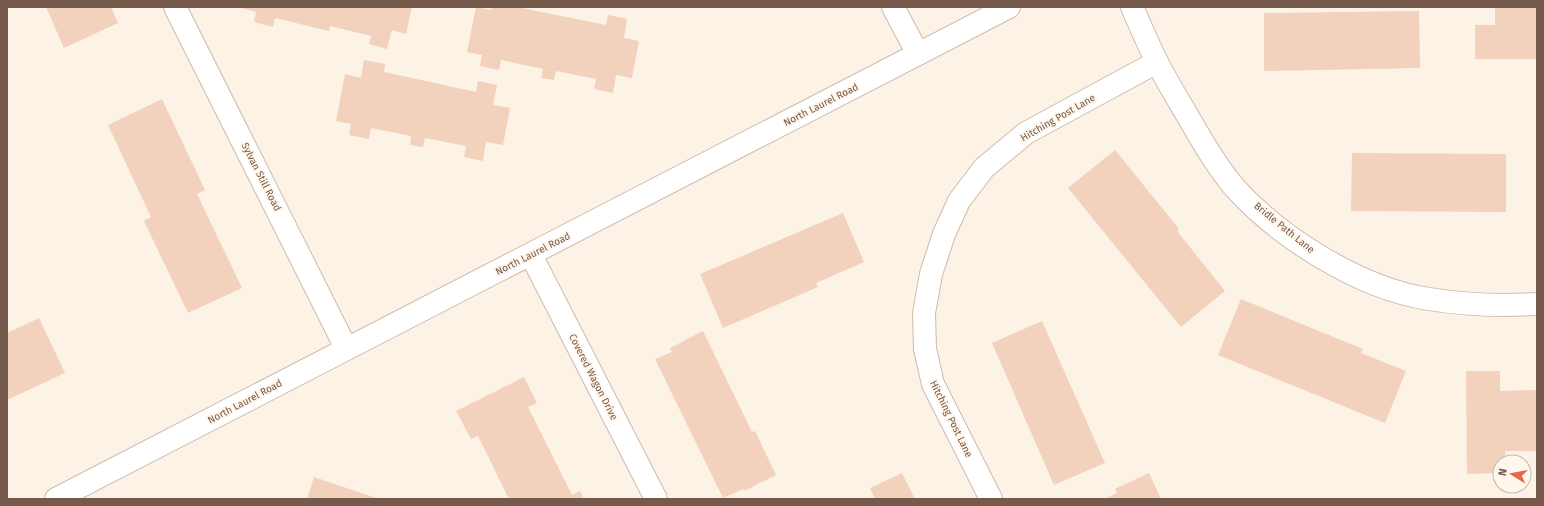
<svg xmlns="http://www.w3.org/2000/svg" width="1544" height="506" font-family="'Fira Sans',sans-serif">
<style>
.building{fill:#f2d1bd}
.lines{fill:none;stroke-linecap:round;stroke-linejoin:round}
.minor-casing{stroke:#cebaac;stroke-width:24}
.minor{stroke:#fff;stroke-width:22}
.labels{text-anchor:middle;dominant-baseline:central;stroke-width:4;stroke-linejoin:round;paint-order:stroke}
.street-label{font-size:10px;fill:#75594a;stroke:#fff7ec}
</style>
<rect width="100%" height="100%" fill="#fcf3e6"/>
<g class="building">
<polygon points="46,7 111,7 118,23 64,48"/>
<polygon points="238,7 412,7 406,34 392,30 387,49 369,44 371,36 330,26 329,31 275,18 273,27 254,22 256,12"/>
<polygon points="476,7 491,10 492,7 517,7 606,25 608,15 627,19 624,38 639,41 632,78 616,75 613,93 594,89 596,79 556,71 554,80 541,78 543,69 501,60 499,70 480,66 482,55 467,52"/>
<polygon points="1495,7 1537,7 1537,59 1475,59 1475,25 1495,25"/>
<polygon points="1419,11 1420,68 1264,71 1264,13"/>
<polygon points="364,60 385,64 384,72 476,92 478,81 497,85 493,105 510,108 503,145 486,142 483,161 464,157 466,146 425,138 423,147 410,145 411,136 371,128 369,139 349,135 351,124 336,121 345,74 361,78"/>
<polygon points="162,99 205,190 197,194 242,288 188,313 144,221 151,217 108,125"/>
<polygon points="1115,150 1179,229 1177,231 1225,291 1181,327 1068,188"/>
<polygon points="1352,153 1506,154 1506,212 1351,211"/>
<polygon points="843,213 864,262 816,283 818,287 723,328 700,274"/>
<polygon points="1241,299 1363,349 1361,353 1406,371 1385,423 1218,355"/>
<polygon points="39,318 65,373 7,400 7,333"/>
<polygon points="1042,321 1105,463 1054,485 992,343"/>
<polygon points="703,331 752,432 755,431 776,475 744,491 743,489 723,498 655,359 672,352 670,348"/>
<polygon points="1466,371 1500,371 1500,391 1537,390 1537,451 1505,451 1505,462 1500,462 1500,473 1467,474"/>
<polygon points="524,377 537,403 528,407 572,495 580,491 584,499 509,499 478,436 471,439 456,411"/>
<polygon points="902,473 915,499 875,499 870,488"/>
<polygon points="1149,473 1161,499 1104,499 1117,493 1115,489"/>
<polygon points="314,477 379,499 307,499"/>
</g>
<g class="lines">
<g class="minor-casing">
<g id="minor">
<polyline points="175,7 346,348"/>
<polyline points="893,7 918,54"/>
<path d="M 1132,7 C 1140,25 1148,44 1157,62 C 1167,82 1179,101 1190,120 C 1203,143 1217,167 1235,188 C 1280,238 1361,289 1429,299 C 1465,305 1501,306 1537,304"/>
<polyline points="531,255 656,499"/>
<polyline points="56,499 1009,7"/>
<polyline points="991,499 933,384 925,349 924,313 931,274 944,234 959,201 984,168 1026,133 1157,62"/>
</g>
</g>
<use href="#minor" class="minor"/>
</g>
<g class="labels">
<g class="street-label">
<text transform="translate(821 105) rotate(-27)">North Laurel Road</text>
<text transform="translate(1058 118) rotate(-30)">Hitching Post Lane</text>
<text transform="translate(261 177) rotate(63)">Sylvan Still Road</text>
<text transform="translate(1284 228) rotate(39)">Bridle Path Lane</text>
<text transform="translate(533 254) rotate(-27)">North Laurel Road</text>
<text transform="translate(593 377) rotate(63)">Covered Wagon Drive</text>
<text transform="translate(245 402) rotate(-28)">North Laurel Road</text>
<text transform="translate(951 419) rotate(64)">Hitching Post Lane</text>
</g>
</g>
<rect width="1544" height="506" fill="none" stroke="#75594a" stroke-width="16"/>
<g transform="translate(1512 474) rotate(281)"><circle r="19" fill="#fff7ec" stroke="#c8b8ab"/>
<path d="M0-3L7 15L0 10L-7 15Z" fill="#e5694c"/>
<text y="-6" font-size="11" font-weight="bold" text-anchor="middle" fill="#75594a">N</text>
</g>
</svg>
